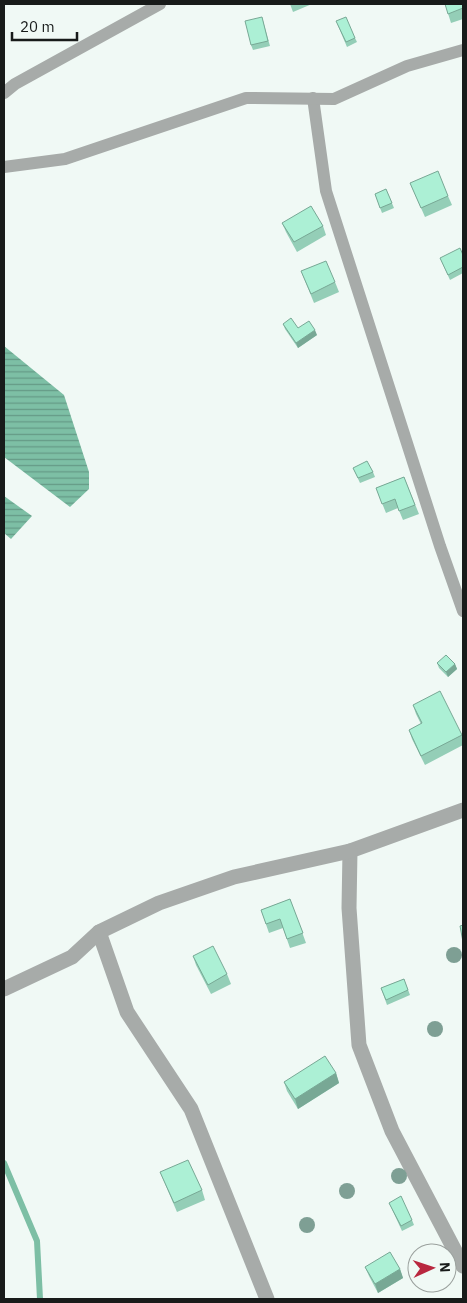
<svg xmlns="http://www.w3.org/2000/svg" width="467" height="1303" font-family="'IBM Plex Sans',sans-serif">
<style>
.water{fill:url(#water-rules)}
.lines{fill:none;stroke-linecap:round;stroke-linejoin:round}
.stream{stroke:#7dbfa5;stroke-width:6}
.service{stroke:#a7aba9;stroke-width:12}
.minor{stroke:#a7aba9;stroke-width:15}
.tree{fill:#7e9f94}
.wall{fill:#94ceb7}
.shaded-wall{fill:#78a895}
.building{fill:#acf0d5;stroke:#78a895}
</style>
<defs>
<pattern id="water-rules" width="6" height="5" patternUnits="userSpaceOnUse" patternTransform="scale(1.25)"><rect width="6" height="5" fill="#7dbfa5"/><path d="M0 2.5h6" fill="none" stroke="#659a86"/></pattern>
</defs>
<rect width="100%" height="100%" fill="#f0f9f5"/>
<g class="water">
<polygon points="4,346 64,395 89,472 89,489 70,507 4,457"/>
<polygon points="4,496 32,516 11,539 4,533"/>
</g>
<g class="lines">
<polyline class="stream" points="4,1163 37,1241 40,1299"/>
<g class="service">
<polyline points="4,93 15,84 160,4"/>
<polyline points="313,98 326,191 440,546 463,611"/>
<polyline points="4,167 65,159 246,98 334,99 407,66 463,50"/>
</g>
<g class="minor">
<polyline points="463,810 350,851 349,908 359,1045 392,1131 463,1266"/>
<polyline points="99,932 127,1012 191,1109 267,1299"/>
<polyline points="4,989 72,957 99,932 159,903 234,877 350,851"/>
</g>
</g>
<g class="tree">
<circle cx="454" cy="955" r="8"/>
<circle cx="435" cy="1029" r="8"/>
<circle cx="399" cy="1176" r="8"/>
<circle cx="347" cy="1191" r="8"/>
<circle cx="307" cy="1225" r="8"/>
</g>
<g class="wall">
<polygon points="290,4 312,4 293,12"/>
<polygon points="445,4 463,4 463,19 451,23"/>
<polygon points="262,17 270,46 253,50 251,45"/>
<polygon points="336,21 355,38 357,42 347,47"/>
<polygon points="410,183 448,196 452,205 425,217"/>
<polygon points="386,189 394,208 382,213 375,194"/>
<polygon points="282,223 323,226 326,235 297,252 286,232"/>
<polygon points="463,255 463,273 450,280 440,258"/>
<polygon points="301,271 335,282 339,292 314,303"/>
<polygon points="283,324 298,328 317,335 298,348 285,329"/>
<polygon points="353,468 373,472 375,477 360,483"/>
<polygon points="404,477 419,514 403,520 398,508 386,513 376,488"/>
<polygon points="437,663 455,664 457,669 448,677 439,668"/>
<polygon points="413,705 462,735 463,739 463,745 425,765 412,739 409,730 421,724 416,714"/>
<polygon points="290,899 306,943 290,948 283,928 269,933 261,910"/>
<polygon points="193,956 227,974 231,984 211,994 196,965"/>
<polygon points="404,979 410,995 387,1005 381,988"/>
<polygon points="336,1073 339,1083 298,1109 287,1091 284,1082"/>
<polygon points="160,1172 202,1190 205,1200 177,1212"/>
<polygon points="389,1203 412,1220 414,1225 402,1231"/>
<polygon points="365,1267 400,1269 403,1278 378,1293 369,1276"/>
</g>
<g class="shaded-wall">
<polygon points="315,330 317,335 298,348 296,343"/>
<polygon points="455,664 457,669 448,677 446,672"/>
<polygon points="336,1073 339,1083 298,1109 295,1099"/>
<polygon points="400,1269 403,1278 378,1293 375,1284"/>
</g>
<g class="building">
<polygon points="445,4 463,4 463,9 463,8 448,14"/>
<polygon points="262,17 268,41 251,45 245,21"/>
<polygon points="346,17 355,38 346,42 336,21"/>
<polygon points="438,171 448,196 421,208 410,183"/>
<polygon points="386,189 392,203 380,208 375,194"/>
<polygon points="311,206 323,226 294,242 282,223"/>
<polygon points="460,248 463,255 463,267 448,275 440,258"/>
<polygon points="326,261 335,282 311,294 301,271"/>
<polygon points="291,318 298,328 309,321 315,330 296,343 283,324"/>
<polygon points="367,461 373,472 358,478 353,468"/>
<polygon points="404,477 415,505 399,511 395,499 382,504 376,488"/>
<polygon points="446,655 455,664 446,672 437,663"/>
<polygon points="440,691 462,735 421,756 409,730 422,723 413,705"/>
<polygon points="290,899 303,933 287,939 280,919 266,924 261,910"/>
<polygon points="463,925 463,942 460,926"/>
<polygon points="213,946 227,974 208,985 193,956"/>
<polygon points="404,979 408,990 386,1000 381,988"/>
<polygon points="325,1056 336,1073 295,1099 284,1082"/>
<polygon points="188,1160 202,1190 174,1203 160,1172"/>
<polygon points="401,1196 412,1220 401,1226 389,1203"/>
<polygon points="390,1252 400,1269 375,1284 365,1267"/>
</g>
<rect width="467" height="1303" fill="none" stroke="#181b1a" stroke-width="10"/>
<g transform="translate(432 1268) rotate(87)"><circle r="24" fill="#f0f9f5" stroke="#9aa09d"/>
<path d="M0-4L9 19L0 12L-9 19Z" fill="#b9273f"/>
<text y="-8" font-size="14" font-weight="bold" text-anchor="middle" fill="#181b1a">N</text>
</g>
<path d="M12 32v8h65v-8" fill="none" stroke="#181b1a" stroke-width="2.5"/>
<text x="20" y="32" font-size="15" fill="#181b1a" stroke="#f0f9f5" stroke-width="4" paint-order="stroke">20 m</text>
</svg>
